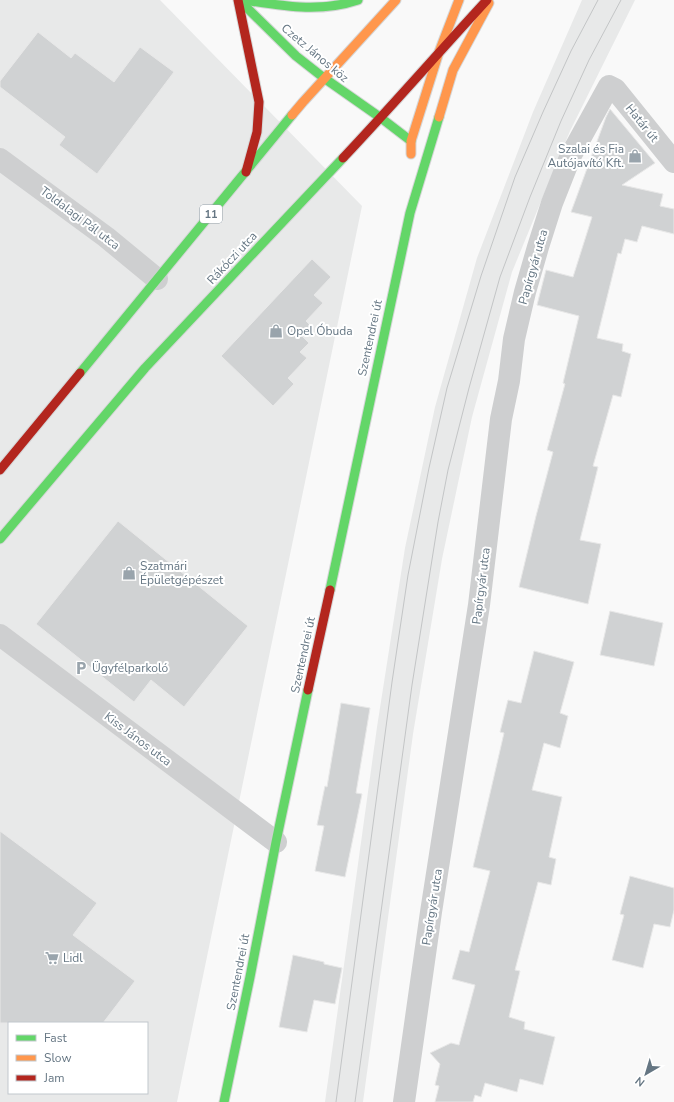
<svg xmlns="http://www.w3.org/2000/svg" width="674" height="1102" font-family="'Nunito Sans',sans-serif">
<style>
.built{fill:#e8e9e9;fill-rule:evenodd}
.building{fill:#d0d2d3;stroke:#e8e8e8}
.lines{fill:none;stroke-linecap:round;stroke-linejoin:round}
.fast-casing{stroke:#d5d6d7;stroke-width:11}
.slow-casing{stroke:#d5d6d7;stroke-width:11}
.jam-casing{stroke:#d5d6d7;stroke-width:11}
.street{stroke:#cecfd0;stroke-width:22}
.fast{stroke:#63d668;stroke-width:9}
.slow{stroke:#ff974d;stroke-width:9}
.jam{stroke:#b3261e;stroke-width:9}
.tram{stroke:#c3c5c6;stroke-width:1}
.labels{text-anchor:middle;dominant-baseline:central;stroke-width:4;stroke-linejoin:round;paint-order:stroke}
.shield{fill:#fff;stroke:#939fa8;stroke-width:1}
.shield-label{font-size:11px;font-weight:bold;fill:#657683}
.street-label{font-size:12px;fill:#657683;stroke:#fff}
.poi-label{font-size:12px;fill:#657683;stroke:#fff;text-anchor:start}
</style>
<rect width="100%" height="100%" fill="#f9f9f9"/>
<g class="built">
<path d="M 0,0 L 160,0 L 362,206 L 177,1102 L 0,1102 ZM 9,1023 L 147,1023 L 147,1093 L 9,1093 Z"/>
<polygon points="582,0 635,0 570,131 512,272 472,417 442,559 413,734 363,1102 325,1102 377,727 405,548 435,407 477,258 533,112"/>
</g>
<g class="building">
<polygon points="38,32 71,58 75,53 114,82 140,47 174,72 97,174 59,145 65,137 0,87 0,81"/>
<polygon points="610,109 655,163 622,185 663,194 660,206 674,209 674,234 642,226 637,242 625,239 621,254 618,253 597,338 623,344 622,351 631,354 621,397 613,395 593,466 598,467 580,540 601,544 588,604 519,587 536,516 553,452 547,450 565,384 563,383 579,316 537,305 546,270 573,277 592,217 571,212 606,117"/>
<polygon points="312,259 331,277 314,295 323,303 306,321 311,326 302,336 309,343 300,352 307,358 288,378 294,384 273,406 221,356"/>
<polygon points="118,521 248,626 184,707 151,680 134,702 36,624"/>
<polygon points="610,611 663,623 654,666 600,655"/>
<polygon points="534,651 574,662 560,713 568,716 560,748 544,743 532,790 562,797 549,857 556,859 551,885 538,882 515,970 520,971 509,1017 525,1022 524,1029 555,1037 543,1085 520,1079 517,1092 485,1083 481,1097 475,1095 473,1102 435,1102 439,1086 435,1085 440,1064 430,1053 451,1043 459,1045 475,985 452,979 460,950 469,952 490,871 473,867 504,733 500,732 508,700 521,703"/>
<polygon points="341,703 370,708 356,793 362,794 345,877 315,871 324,826 317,825 325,786 327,787"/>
<polygon points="0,831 97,903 73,935 135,981 103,1023 0,1023"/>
<polygon points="630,876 674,888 674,910 670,927 654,924 643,968 612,960 624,915 620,914"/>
<polygon points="293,955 324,962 324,964 342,968 335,1004 314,1000 307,1032 279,1027"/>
</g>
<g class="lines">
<g class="fast-casing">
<g id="fast">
<polyline points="239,0 296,56 324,78 381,118 411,141"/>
<path d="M 244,0 C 284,6 319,13 358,0"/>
<polyline points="80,373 292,115"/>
<polyline points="0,539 145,368 343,158"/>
<polyline points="330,590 410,213 439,117"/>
<polyline points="224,1102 250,977 276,842 308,690"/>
</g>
</g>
<g class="slow-casing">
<g id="slow">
<polyline points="292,115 303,102 396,0"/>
<polyline points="439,117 453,70 489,3"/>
<polyline points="411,154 411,141 439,52 459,0"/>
</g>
</g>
<g class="jam-casing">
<g id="jam">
<polyline points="238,0 259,102 257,132 246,172"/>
<path d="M 343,158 C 392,106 439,52 487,0"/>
<polyline points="0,470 80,373"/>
<polyline points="308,690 330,590"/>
</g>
</g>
<g class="street">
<polyline points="0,159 106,237 157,279"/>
<polyline points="0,635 276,842"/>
<polyline points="404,1102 431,912 479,605 501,419 509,381 514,339 525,292 538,247 552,203 571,155 609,86 615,89 674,162"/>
</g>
<use href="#fast" class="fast"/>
<use href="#slow" class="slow"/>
<use href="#jam" class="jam"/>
<g class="tram">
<polyline points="336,1102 392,682 408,575 429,468 447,388 481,276 515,177 543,112 571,51 598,0"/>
<polyline points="355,1102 412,685 438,522 448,470 469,388 500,277 530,197 561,121 589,60 621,0"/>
</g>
</g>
<defs>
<g id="shop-bare" transform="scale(1.08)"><path d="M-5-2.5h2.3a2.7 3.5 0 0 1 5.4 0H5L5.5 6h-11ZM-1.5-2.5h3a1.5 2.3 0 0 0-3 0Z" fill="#99a4ac" stroke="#fff" stroke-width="2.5" paint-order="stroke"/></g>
<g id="parking-bare" transform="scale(1.08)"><path d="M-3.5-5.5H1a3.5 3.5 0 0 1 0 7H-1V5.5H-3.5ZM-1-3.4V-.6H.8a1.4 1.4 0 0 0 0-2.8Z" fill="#99a4ac" stroke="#fff" stroke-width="2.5" paint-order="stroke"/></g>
<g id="supermarket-bare" transform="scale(1.08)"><path d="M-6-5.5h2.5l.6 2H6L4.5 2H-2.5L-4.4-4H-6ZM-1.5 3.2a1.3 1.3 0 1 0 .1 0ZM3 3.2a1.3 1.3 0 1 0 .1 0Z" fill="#99a4ac" stroke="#fff" stroke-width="2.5" paint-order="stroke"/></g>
</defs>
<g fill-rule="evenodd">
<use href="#shop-bare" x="635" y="156"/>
<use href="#shop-bare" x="276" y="331"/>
<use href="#shop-bare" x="129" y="573"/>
<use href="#parking-bare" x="81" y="668"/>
<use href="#supermarket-bare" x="52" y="958"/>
</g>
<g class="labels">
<rect class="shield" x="200" y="205" width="22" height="18" rx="3"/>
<g class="shield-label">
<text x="211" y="214">11</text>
</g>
<g class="street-label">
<text transform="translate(315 53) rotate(40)">Czetz János köz</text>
<text transform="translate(642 123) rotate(51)">Határ út</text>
<text transform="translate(80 218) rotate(37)">Toldalagi Pál utca</text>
<text transform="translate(232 258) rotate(-47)">Rákóczi utca</text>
<text transform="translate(533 267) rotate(-74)">Papírgyár utca</text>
<text transform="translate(370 338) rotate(-78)">Szentendrei út</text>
<text transform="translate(481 586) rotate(-83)">Papírgyár utca</text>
<text transform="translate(303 655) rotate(-78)">Szentendrei út</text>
<text transform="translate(138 739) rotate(37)">Kiss János utca</text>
<text transform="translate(432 907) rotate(-81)">Papírgyár utca</text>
<text transform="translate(238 972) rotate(-79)">Szentendrei út</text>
</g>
<g class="poi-label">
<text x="624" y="149" text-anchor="end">Szalai és Fia<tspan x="624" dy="14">Autójavító Kft.</tspan></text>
<text x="287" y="331">Opel Óbuda</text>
<text x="140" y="566">Szatmári<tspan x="140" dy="14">Épületgépészet</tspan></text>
<text x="92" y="668">Ügyfélparkoló</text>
<text x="63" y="958">Lidl</text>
</g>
</g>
<rect x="8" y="1022" width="140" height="72" fill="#ffffff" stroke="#c1c8cd"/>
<rect x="16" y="1035" width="20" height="6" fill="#63d668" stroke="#c1c8cd"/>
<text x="44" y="1042" font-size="12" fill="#657683">Fast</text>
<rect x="16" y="1055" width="20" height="6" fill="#ff974d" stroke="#c1c8cd"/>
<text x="44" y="1062" font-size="12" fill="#657683">Slow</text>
<rect x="16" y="1075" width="20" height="6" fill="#b3261e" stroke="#c1c8cd"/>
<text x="44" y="1082" font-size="12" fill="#657683">Jam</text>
<g transform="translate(646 1074) rotate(218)" stroke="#ffffff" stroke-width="3" paint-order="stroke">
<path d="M0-3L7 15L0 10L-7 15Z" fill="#657683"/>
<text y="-6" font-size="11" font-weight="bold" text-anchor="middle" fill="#657683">N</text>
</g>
</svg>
